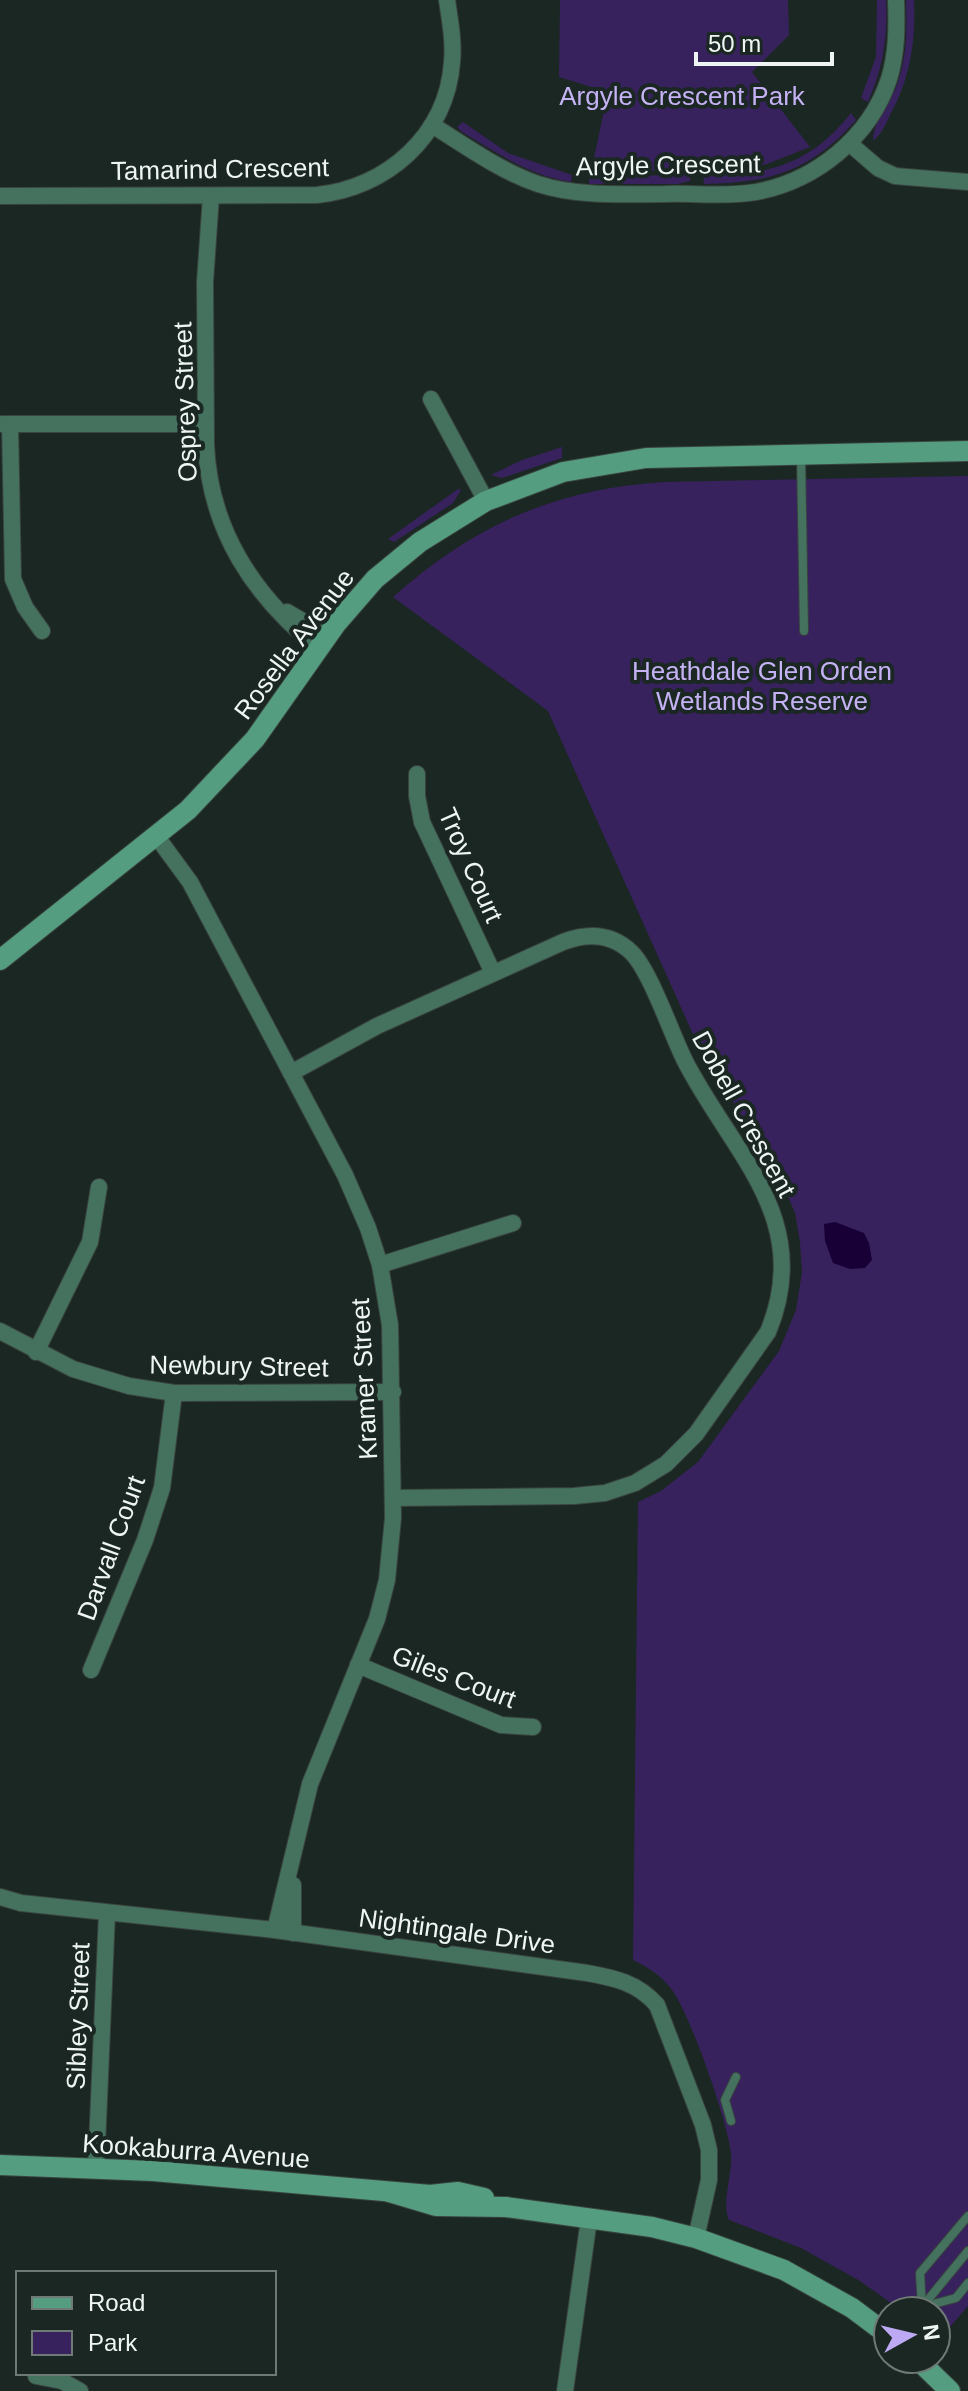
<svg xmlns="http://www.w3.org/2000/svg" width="968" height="2391" font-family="Helvetica,sans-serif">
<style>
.green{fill:#38225e}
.water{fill:#180037}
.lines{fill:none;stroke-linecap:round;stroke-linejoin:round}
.lane-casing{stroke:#39443f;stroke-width:10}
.street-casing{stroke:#39443f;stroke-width:18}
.secondary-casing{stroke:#39443f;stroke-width:22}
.lane{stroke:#45715f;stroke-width:8}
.street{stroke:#45715f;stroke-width:16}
.secondary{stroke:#549d80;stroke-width:20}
.labels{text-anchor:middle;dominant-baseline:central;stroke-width:8;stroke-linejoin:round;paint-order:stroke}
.park-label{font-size:26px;fill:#c5b2f5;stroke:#1b2722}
.street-label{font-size:26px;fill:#eef5f2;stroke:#1b2722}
</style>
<rect width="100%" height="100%" fill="#1b2722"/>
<g class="green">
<polygon points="560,0 788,0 789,35 752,72 810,147 767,164 740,169 591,172 608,92 559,77"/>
<path d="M 877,0 L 886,0 C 888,37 883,68 868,102 L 861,98 L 876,57 Z"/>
<path d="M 906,0 L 914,0 C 916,41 910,79 890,115 C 886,124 881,135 873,141 C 873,121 892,101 898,82 C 907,56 907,27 906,0 Z"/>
<path d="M 851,113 L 856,120 C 811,171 770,183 704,184 L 703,175 C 767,176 810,165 851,113 Z"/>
<path d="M 463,122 L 508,153 L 572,175 L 571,182 C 531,176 497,153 462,132 L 457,127 Z"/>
<polygon points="691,175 690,181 678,184 589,184 589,176"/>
<polygon points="562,447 562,458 502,478 491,475 522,460"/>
<path d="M 968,476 L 968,2306 L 938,2341 L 936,2339 L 936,2311 L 902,2311 L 860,2281 L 801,2248 L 729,2220 C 721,2203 733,2174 731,2153 C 727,2120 691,2016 672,1990 C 662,1976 648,1967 633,1960 L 638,1502 L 661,1491 L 698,1462 L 779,1351 L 796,1310 L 802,1272 L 800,1242 L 795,1213 L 779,1175 L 701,1052 L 548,711 L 393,597 C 474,525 555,489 664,482 Z"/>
<polygon points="458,489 461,490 453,503 394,542 388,539"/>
</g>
<polygon class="water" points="835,1222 864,1233 869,1243 872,1260 865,1268 850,1269 833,1263 825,1241 824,1224"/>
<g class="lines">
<g class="lane-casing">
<g id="lane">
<polyline points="801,455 804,631"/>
<polyline points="731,2121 725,2100 736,2077"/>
<polyline points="968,2216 920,2273 922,2307 956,2298 968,2283"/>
<polyline points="922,2307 968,2251"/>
</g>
</g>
<g class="street-casing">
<g id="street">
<path d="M 432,125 C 466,146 500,171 538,184 C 578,197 623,194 665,194 C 695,193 727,197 756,192 C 816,181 870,137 889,79 C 897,53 897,26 896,0"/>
<polyline points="849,143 878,168 895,176 968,182"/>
<path d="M 0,196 L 317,195 C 387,188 447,135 452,62 C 454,41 450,21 447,0"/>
<path d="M 211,196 L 205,282 L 206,445 C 210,531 254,596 319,649"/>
<polyline points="431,399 486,501"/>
<polyline points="2,424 206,424"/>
<polyline points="10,424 13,579 25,607 42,631"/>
<polyline points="287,612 328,636"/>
<polyline points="417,774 417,796 422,822 493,973"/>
<polyline points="157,837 190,882 345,1175 368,1228 380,1265 390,1325 393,1518 387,1580 377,1619 310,1784 275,1930"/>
<path d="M 291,1073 L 377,1026 L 563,942 C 587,933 611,933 631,952 C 650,970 671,1033 685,1061 C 732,1153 815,1219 768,1332 L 696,1434 L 666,1464 L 635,1483 L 605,1493 L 574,1496 L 393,1498"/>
<polyline points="380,1265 513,1223"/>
<polyline points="0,1331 73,1369 129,1386 174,1393 393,1392"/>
<polyline points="36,1352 90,1242 99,1187"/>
<polyline points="358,1665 501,1725 533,1727"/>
<polyline points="91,1670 145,1540 162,1488 174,1393"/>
<polyline points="293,1885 293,1933"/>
<path d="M 0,1897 L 21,1903 L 275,1930 L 587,1973 C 615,1978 638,1983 657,2005 L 703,2125 L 709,2150 L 709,2180 L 696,2238"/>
<polyline points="96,2169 107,1913"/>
<polyline points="36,2376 62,2381 80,2391"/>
<polyline points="565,2391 589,2219"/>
</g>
</g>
<g class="secondary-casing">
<g id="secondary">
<polyline points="0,960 188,810 255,739 336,624 375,579 420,542 486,501 563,472 646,458 968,451"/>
<polyline points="0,2165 153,2171 430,2195 458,2192 484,2198"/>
<polyline points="389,2192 436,2206 506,2207 652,2227 696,2238 784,2270 852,2308 888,2335"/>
<polyline points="917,2359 950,2391"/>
</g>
</g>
<use href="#lane" class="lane"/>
<use href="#street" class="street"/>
<use href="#secondary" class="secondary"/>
</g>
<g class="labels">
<g class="park-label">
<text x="682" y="96">Argyle Crescent Park</text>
<text x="762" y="671">Heathdale Glen Orden<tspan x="762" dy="30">Wetlands Reserve</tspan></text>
</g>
<g class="street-label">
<text transform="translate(668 165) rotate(-1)">Argyle Crescent</text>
<text transform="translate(220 169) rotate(-1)">Tamarind Crescent</text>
<text transform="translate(185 402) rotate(-92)">Osprey Street</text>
<text transform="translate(294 644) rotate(-53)">Rosella Avenue</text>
<text transform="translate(471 865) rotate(66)">Troy Court</text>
<text transform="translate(744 1114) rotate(61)">Dobell Crescent</text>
<text transform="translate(239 1366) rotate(1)">Newbury Street</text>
<text transform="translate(364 1379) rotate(-93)">Kramer Street</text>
<text transform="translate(111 1548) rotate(-70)">Darvall Court</text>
<text transform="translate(454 1677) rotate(21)">Giles Court</text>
<text transform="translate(457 1931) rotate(8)">Nightingale Drive</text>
<text transform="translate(78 2016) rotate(-88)">Sibley Street</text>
<text transform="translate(196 2151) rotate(4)">Kookaburra Avenue</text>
</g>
</g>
<rect x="16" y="2271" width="260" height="104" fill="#1b2722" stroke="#6f7975" stroke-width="2"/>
<rect x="32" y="2297" width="40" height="12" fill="#549d80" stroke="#6f7975" stroke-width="2"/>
<text x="88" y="2311" font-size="24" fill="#eef5f2">Road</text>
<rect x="32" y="2331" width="40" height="24" fill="#38225e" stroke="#6f7975" stroke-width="2"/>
<text x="88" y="2351" font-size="24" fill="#eef5f2">Park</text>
<g transform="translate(912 2335) rotate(82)"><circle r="38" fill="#1b2722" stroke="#6f7975" stroke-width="2"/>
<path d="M0-6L14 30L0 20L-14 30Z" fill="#bea9f4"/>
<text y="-12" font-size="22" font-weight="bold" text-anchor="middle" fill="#eef5f2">N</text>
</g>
<path d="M696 52v12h136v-12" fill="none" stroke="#eef5f2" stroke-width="4"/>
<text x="708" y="52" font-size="24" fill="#eef5f2" stroke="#1b2722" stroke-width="6" paint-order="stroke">50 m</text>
</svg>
